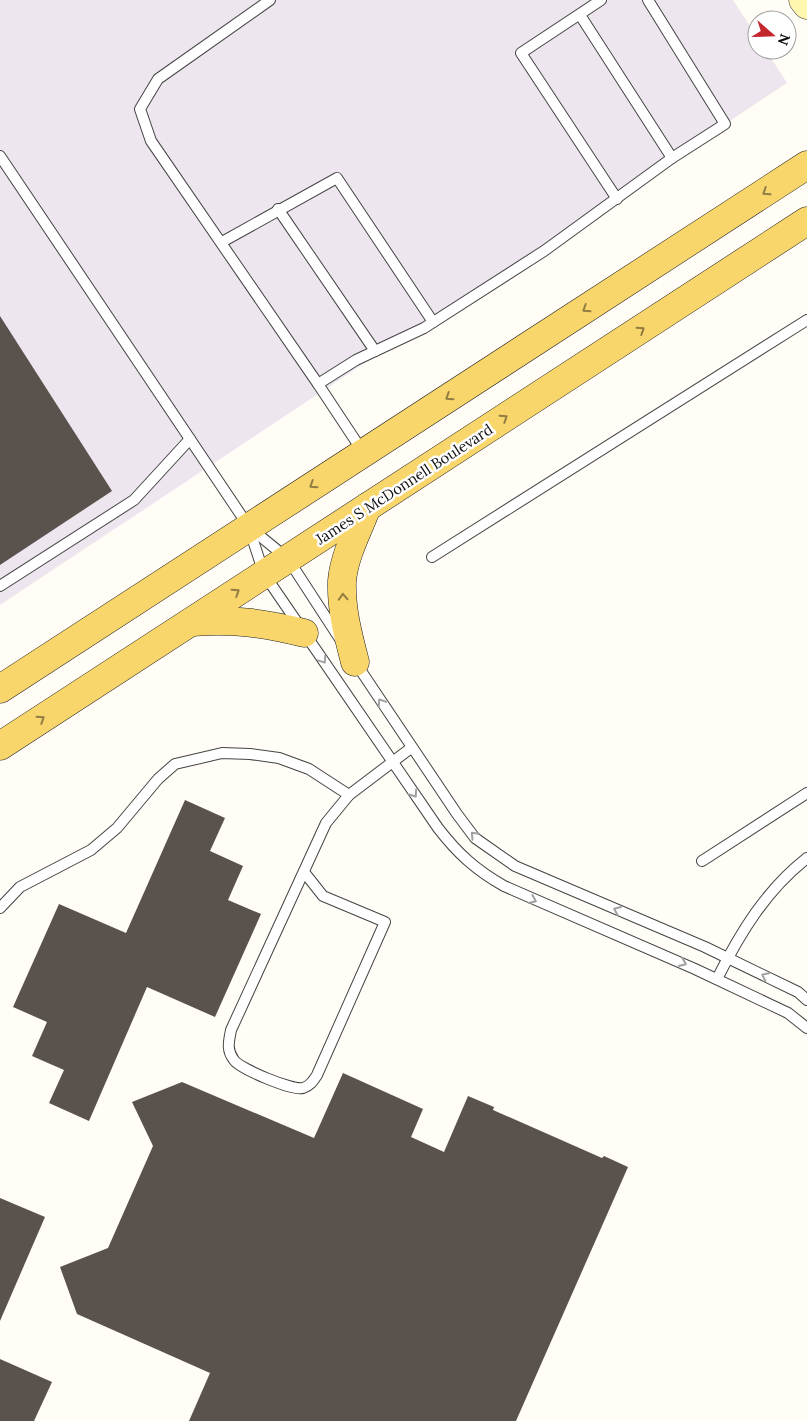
<svg xmlns="http://www.w3.org/2000/svg" width="807" height="1421" font-family="Lora,serif">
<style>
.industrial{fill:#eee6ef}
.building{fill:#5a524d}
.lines{fill:none;stroke-linecap:round;stroke-linejoin:round}
.lane-casing{stroke:#444;stroke-width:12}
.secondary-casing{stroke:#333;stroke-width:29}
.primary-casing{stroke:#222;stroke-width:29}
.lane{stroke:#fff;stroke-width:10}
.secondary{stroke:#fff6b0;stroke-width:28}
.primary{stroke:#f9d66b;stroke-width:28}
.oneway{stroke:#917d42}
.oneway2{stroke:#a0a0a0}
.labels{text-anchor:middle;dominant-baseline:central;stroke-width:5;stroke-linejoin:round;paint-order:stroke}
.street-label{font-size:15px;fill:#111;stroke:#fff}
</style>
<rect width="100%" height="100%" fill="#fffdf5"/>
<polygon class="industrial" points="0,0 733,0 757,37 757,50 766,50 787,83 0,605"/>
<g class="building">
<polygon points="0,316 112,491 0,565"/>
<polygon points="185,800 225,818 210,851 243,866 228,900 261,914 215,1017 147,987 89,1121 49,1103 64,1070 32,1056 47,1022 13,1007 59,904 126,933"/>
<polygon points="343,1073 423,1109 411,1137 444,1152 468,1096 494,1107 493,1110 602,1158 604,1156 628,1167 516,1421 189,1421 210,1373 77,1314 60,1267 108,1248 153,1146 132,1102 182,1082 314,1138"/>
<polygon points="0,1198 45,1217 0,1321"/>
<polygon points="0,1359 52,1382 34,1421 0,1421"/>
</g>
<g class="lines">
<g class="lane-casing">
<g id="lane">
<polyline points="270,0 158,79 140,109 151,141 318,384 356,360 424,328 544,251 672,158 725,124 648,0"/>
<polyline points="601,0 521,53 617,199"/>
<polyline points="580,15 672,158"/>
<polyline points="0,156 249,527 288,559 340,639"/>
<polyline points="278,209 375,351"/>
<polyline points="222,242 337,178 433,322"/>
<polyline points="318,384 363,452"/>
<path d="M 249,528 L 264,574 L 438,828 C 458,854 476,870 504,886 L 695,969 L 788,1013 L 807,1028"/>
<polyline points="432,557 807,320"/>
<polyline points="0,586 134,500 190,439"/>
<polyline points="355,662 457,814 475,838 515,866 705,947 798,992 807,1000"/>
<polyline points="702,861 807,793"/>
<path d="M 304,872 L 323,896 L 385,922 L 317,1075 C 313,1081 310,1086 303,1088 C 293,1091 240,1069 234,1060 C 226,1050 229,1041 231,1030 L 326,823 L 349,795 L 411,748"/>
<polyline points="0,908 20,887 91,850 117,828 158,779 175,764 222,753 250,754 279,758 309,769 349,795"/>
<path d="M 717,979 C 740,933 766,890 807,858"/>
</g>
</g>
<g class="secondary-casing">
<polyline id="secondary" points="803,0 807,5"/>
</g>
<g class="primary-casing">
<g id="primary">
<path d="M 192,622 C 235,619 263,623 304,633"/>
<path d="M 355,662 C 348,635 341,609 342,581 C 344,556 358,530 367,507"/>
<polyline points="0,689 807,165"/>
<polyline points="0,746 807,221"/>
</g>
</g>
<use href="#lane" class="lane"/>
<use href="#secondary" class="secondary"/>
<use href="#primary" class="primary"/>
</g>
<defs><path id="oneway-chevron" d="M-2-3.5L2.5 0L-2 3.5" fill="none" stroke-width="1.6" stroke-linecap="round" stroke-linejoin="round" transform="scale(1.25)"/></defs>
<g class="oneway">
<use href="#oneway-chevron" transform="translate(766 192) rotate(147)"/>
<use href="#oneway-chevron" transform="translate(586 309) rotate(147)"/>
<use href="#oneway-chevron" transform="translate(641 330) rotate(-33)"/>
<use href="#oneway-chevron" transform="translate(449 397) rotate(147)"/>
<use href="#oneway-chevron" transform="translate(504 418) rotate(-33)"/>
<use href="#oneway-chevron" transform="translate(313 485) rotate(147)"/>
<use href="#oneway-chevron" transform="translate(236 592) rotate(-33)"/>
<use href="#oneway-chevron" transform="translate(343 597) rotate(-93)"/>
<use href="#oneway-chevron" transform="translate(41 719) rotate(-33)"/>
</g>
<g class="oneway2">
<use href="#oneway-chevron" transform="translate(323 660) rotate(56)"/>
<use href="#oneway-chevron" transform="translate(381 702) rotate(-123)"/>
<use href="#oneway-chevron" transform="translate(414 794) rotate(55)"/>
<use href="#oneway-chevron" transform="translate(474 835) rotate(-133)"/>
<use href="#oneway-chevron" transform="translate(533 900) rotate(23)"/>
<use href="#oneway-chevron" transform="translate(617 910) rotate(-157)"/>
<use href="#oneway-chevron" transform="translate(683 963) rotate(23)"/>
<use href="#oneway-chevron" transform="translate(765 976) rotate(-154)"/>
</g>
<g class="labels">
<g class="street-label">
<text transform="translate(404 484) rotate(-33)">James S McDonnell Boulevard</text>
</g>
</g>
<g transform="translate(772 35) rotate(110)"><circle r="24" fill="#ffffff" stroke="#a0a0a0"/>
<path d="M0-4L9 19L0 12L-9 19Z" fill="#c4262e"/>
<text y="-8" font-size="14" font-weight="bold" text-anchor="middle" fill="#111111">N</text>
</g>
</svg>
